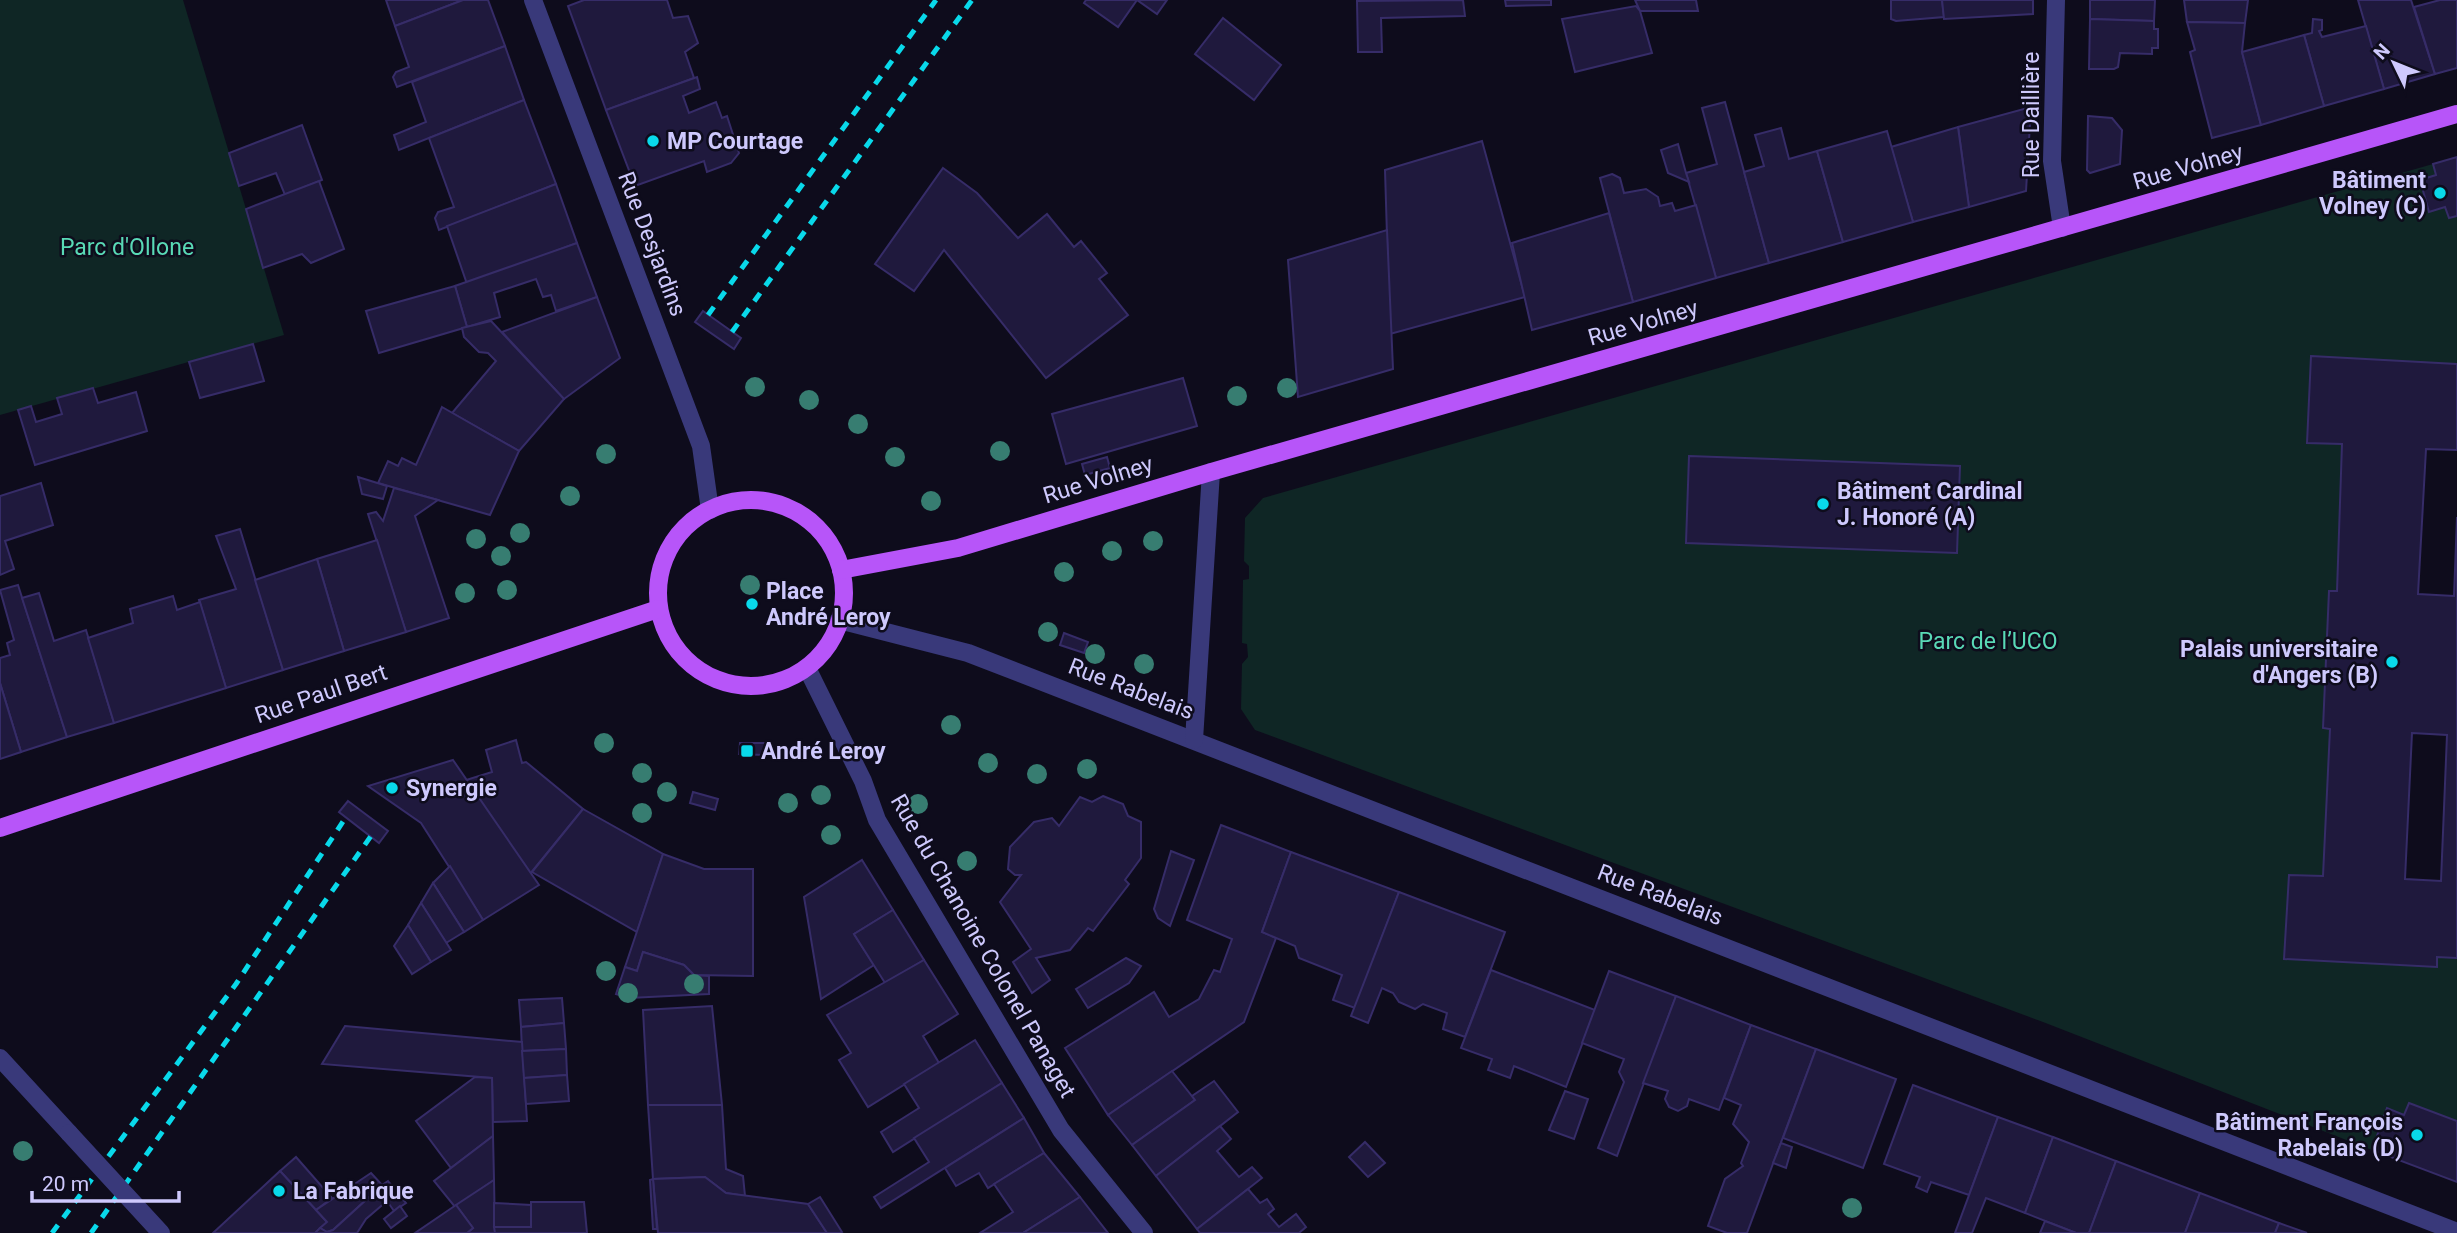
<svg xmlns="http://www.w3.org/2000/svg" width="2457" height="1233" font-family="Roboto,sans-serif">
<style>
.green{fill:#0f2625}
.building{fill:#1f193d;stroke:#362c68;stroke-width:2;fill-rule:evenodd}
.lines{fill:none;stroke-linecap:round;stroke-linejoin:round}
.minor{stroke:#39397a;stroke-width:18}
.major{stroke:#b755f9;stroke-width:18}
.rail{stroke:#09d9ea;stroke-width:5;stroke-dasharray:10 9;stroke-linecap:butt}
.minor-bridge{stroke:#39397a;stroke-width:18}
.tree{fill:#377d71}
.poi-dot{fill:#09d9ea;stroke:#0e0c1c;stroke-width:2.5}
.labels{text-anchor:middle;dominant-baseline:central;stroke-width:5;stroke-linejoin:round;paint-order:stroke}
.street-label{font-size:23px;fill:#cec9fd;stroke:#0e0c1c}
.poi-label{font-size:23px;font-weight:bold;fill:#cec9fd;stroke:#0e0c1c;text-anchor:start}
.park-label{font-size:23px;fill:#59d9b6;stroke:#0e0c1c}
</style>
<rect width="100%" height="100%" fill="#0e0c1c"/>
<g class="green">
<polygon points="0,0 183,0 284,335 0,415"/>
<polygon points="2433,164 2436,175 2420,180 2429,211 2445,207 2449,218 2457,216 2457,364 2311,357 2307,443 2342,444 2337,591 2329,592 2323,728 2330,729 2323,876 2289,875 2284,959 2436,967 2437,957 2457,958 2457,1121 2409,1103 2404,1115 2387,1108 2372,1150 2043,1022 1255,730 1241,709 1242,664 1248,657 1247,644 1242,643 1243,580 1249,579 1249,566 1244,561 1245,518 1263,498"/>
</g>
<g class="building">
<polygon points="386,0 463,0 395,26"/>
<polygon points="463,0 488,0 505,46 397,87 393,77 396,72 409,67 395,26"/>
<polygon points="584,0 667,0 673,18 688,16 698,43 685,52 694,78 606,110 568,6"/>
<polygon points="1086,0 1137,0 1118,27 1084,3"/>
<polygon points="1137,0 1167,0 1157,14"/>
<polygon points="1463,0 1465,16 1381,18 1382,52 1358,52 1357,1"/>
<polygon points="1505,0 1551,0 1551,5 1506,6"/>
<polygon points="1635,0 1696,0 1698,11 1640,11"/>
<polygon points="1891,0 1942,0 1944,17 1896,21 1891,19"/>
<polygon points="1942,0 2033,0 2033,14 1944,19"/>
<polygon points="2090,0 2155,0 2154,21 2090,19"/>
<polygon points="2184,0 2248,0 2245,23 2187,22"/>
<polygon points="2358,0 2411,0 2435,74 2384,89"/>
<polygon points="2440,0 2457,0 2457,68 2435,74 2414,7"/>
<polygon points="1636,6 1640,11 1652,53 1575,72 1562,19"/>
<polygon points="1223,18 1281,65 1254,100 1195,54"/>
<polygon points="2090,19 2154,21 2154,29 2158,29 2158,48 2152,48 2152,54 2120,53 2118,67 2114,69 2089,69"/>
<polygon points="2313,19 2322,20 2322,30 2319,31 2322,37 2366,26 2384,89 2324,106 2304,35 2312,33"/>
<polygon points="2187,22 2245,23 2242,52 2261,125 2212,138 2190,52 2195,50"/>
<polygon points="2304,35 2324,106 2261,125 2242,52"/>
<polygon points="505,46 524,100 399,150 394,135 426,122 412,82"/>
<polygon points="697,77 700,89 683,96 689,113 716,102 722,118 727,116 739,153 731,163 707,172 704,161 635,186 606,110"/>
<polygon points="524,100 556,184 439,230 435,218 438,212 454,207 429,138"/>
<polygon points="1725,102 1769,263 1716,278 1686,173 1717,164 1702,108"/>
<polygon points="2031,107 2026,191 1969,207 1958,127"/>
<polygon points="2088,116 2112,118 2122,130 2120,164 2090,173 2087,170"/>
<polygon points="302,125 322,180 285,195 276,173 239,186 229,153"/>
<polygon points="1958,127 1969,207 1913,222 1891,147"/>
<polygon points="1781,128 1789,159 1817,151 1843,242 1769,263 1744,172 1764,166 1755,135"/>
<polygon points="1887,131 1913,222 1843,242 1817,151"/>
<polygon points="1482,141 1525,297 1390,334 1385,170"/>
<polygon points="1678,144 1686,173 1689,182 1668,173 1661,150"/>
<polygon points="2457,157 2457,216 2449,218 2445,207 2429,212 2420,180 2436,175 2433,164"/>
<polygon points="943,168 977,193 1018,238 1047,214 1074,247 1081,241 1107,273 1099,279 1128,315 1046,378 944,250 914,291 875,264"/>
<polygon points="1612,174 1620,178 1624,193 1646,189 1658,197 1660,206 1672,203 1675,211 1696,205 1716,278 1633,302 1600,178"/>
<polygon points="319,181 344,249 311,263 302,254 263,268 246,209"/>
<polygon points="556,184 577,243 467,284 447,226"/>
<polygon points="1609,213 1633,302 1532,330 1512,243"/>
<polygon points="1387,230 1393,369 1298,397 1288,260"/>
<polygon points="577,243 597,297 556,311 551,295 543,297 536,279 494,293 500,317 467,327 455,286"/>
<polygon points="455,286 467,327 379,353 366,311"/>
<polygon points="597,297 620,358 564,399 502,332"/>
<polygon points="703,311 741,338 734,349 695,322"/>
<polygon points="491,321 564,399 519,451 452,413 496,361 488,353 479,352 464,337 462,328"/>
<polygon points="253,344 264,381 200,398 189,362"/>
<path d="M 2311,356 L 2457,364 L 2457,450 L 2426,449 L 2418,594 L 2454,596 L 2457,517 L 2457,958 L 2437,957 L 2437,967 L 2284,959 L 2289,875 L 2323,876 L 2330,729 L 2323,728 L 2329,591 L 2337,591 L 2342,444 L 2307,443 ZM 2412,733 L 2447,735 L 2441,881 L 2405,879 Z"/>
<polygon points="1183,378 1197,426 1066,464 1052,414"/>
<polygon points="93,388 98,403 136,392 147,431 35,465 18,410 31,406 36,422 62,414 57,398"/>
<polygon points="442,407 519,451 490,515 378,483 388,461 398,466 402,458 416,465"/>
<polygon points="1689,456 1960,466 1957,553 1686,543"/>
<polygon points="1107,457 1110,468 1085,475 1082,464"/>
<polygon points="358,477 387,486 383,499 362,494"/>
<polygon points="41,483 53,525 5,541 14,569 0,575 0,496"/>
<polygon points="394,488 438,500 415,516 449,618 406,632 368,514 376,512 383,521"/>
<polygon points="240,529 283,670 226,688 199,600 236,589 216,536"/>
<polygon points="377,540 406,632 344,651 317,559"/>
<polygon points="317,559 344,651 283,670 255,580"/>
<polygon points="18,585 67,737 21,752 0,683 0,658 10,655 7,643 14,640 0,590"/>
<polygon points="39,593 54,641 86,630 114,723 67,737 22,598"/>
<polygon points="173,596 177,610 200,602 226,688 114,723 88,638 133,623 130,609"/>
<polygon points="1064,633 1088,642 1084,653 1060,645"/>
<polygon points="0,683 21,752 0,759"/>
<polygon points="516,740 522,763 526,762 583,809 530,874 466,780 492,772 486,750"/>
<polygon points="740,743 767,743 767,755 739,754"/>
<polygon points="453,760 539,885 483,920 421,823 368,786"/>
<polygon points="693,792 718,799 715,810 690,803"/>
<polygon points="1103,796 1123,804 1128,816 1141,822 1141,858 1125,880 1129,884 1093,931 1088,928 1070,950 1036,958 1050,980 1032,993 1013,962 1031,949 1000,902 1021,875 1015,875 1008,869 1010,847 1034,822 1052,818 1059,826 1080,797 1092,802"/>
<polygon points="348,801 388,831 379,843 339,812"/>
<polygon points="583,809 663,854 637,932 532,872"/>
<polygon points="1221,825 1291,852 1262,932 1276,938 1244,1022 1108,1115 1065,1048 1154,992 1169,1017 1199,999 1214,970 1220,972 1232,939 1187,920"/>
<polygon points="1171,851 1194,860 1170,926 1158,918 1154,909"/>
<polygon points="1291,852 1399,892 1355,1008 1333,1000 1342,975 1299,958 1295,946 1262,932"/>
<polygon points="663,854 704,869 753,869 753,976 694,975 684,965 643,952 637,971 625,967"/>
<polygon points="862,860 893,910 854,934 874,965 821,999 804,897"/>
<polygon points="450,866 483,920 464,932 433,883"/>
<polygon points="433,883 464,932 446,943 421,903"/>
<polygon points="1399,892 1505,932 1465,1037 1443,1029 1447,1013 1423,1004 1415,1009 1399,1002 1393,993 1382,988 1368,1023 1351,1016"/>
<polygon points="421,903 451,950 431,962 408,925"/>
<polygon points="893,910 924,960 885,983 854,934"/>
<polygon points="408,925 431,962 412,974 394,946"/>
<polygon points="643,952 684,965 694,975 709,976 709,994 629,998 616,994 625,967 637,971"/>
<polygon points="1126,958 1141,966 1129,983 1088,1008 1076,989"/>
<polygon points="924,960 958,1014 923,1036 939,1063 868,1107 839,1060 851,1053 827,1015"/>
<polygon points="1491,970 1595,1010 1566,1087 1514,1066 1510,1078 1488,1070 1492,1059 1461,1048"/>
<polygon points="1609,971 1676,996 1617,1156 1598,1148 1624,1082 1619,1072 1624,1059 1582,1043"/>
<polygon points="1676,996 1751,1025 1719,1110 1689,1099 1687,1106 1678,1111 1669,1107 1665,1099 1668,1091 1643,1083"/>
<polygon points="562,998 564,1023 521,1027 519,1000"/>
<polygon points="712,1006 722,1105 648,1105 643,1010"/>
<polygon points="564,1023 566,1049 522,1051 521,1027"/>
<polygon points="1751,1025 1816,1049 1747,1233 1727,1233 1708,1226 1725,1179 1743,1166 1741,1163 1749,1142 1733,1124 1741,1105 1724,1098"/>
<polygon points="345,1026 522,1042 527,1121 493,1122 492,1078 322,1064"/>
<polygon points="975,1040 1002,1083 893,1152 881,1132 919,1108 904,1084"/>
<polygon points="566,1049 567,1075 524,1078 522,1051"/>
<polygon points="1816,1049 1896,1079 1863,1168 1783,1138"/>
<polygon points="1172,1071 1195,1100 1132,1145 1108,1115"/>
<polygon points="567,1075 569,1101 526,1104 524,1078"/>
<polygon points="475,1077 492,1078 493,1136 451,1168 416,1121"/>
<polygon points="1214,1081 1238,1112 1156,1176 1132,1145 1195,1100 1192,1096"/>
<polygon points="1002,1083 1024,1118 881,1208 874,1197 929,1162 914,1138"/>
<polygon points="1913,1085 1998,1117 1969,1195 1931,1182 1927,1192 1916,1187 1920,1177 1884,1164"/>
<polygon points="1565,1091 1588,1099 1574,1139 1549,1130"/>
<polygon points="2409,1103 2457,1121 2457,1182 2372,1150 2387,1108 2404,1115"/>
<polygon points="648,1105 722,1105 726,1169 743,1176 745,1196 726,1193 705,1177 653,1179"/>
<polygon points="1998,1117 2053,1137 2025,1213 1986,1198 1972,1233 1955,1233"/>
<polygon points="1024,1118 1044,1153 988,1188 979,1173 956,1186 945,1168"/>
<polygon points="1220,1126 1231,1139 1217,1151 1239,1177 1252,1167 1262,1178 1197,1229 1156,1176"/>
<polygon points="493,1136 494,1180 455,1207 434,1181"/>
<polygon points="2053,1137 2116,1161 2089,1233 2076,1233 2025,1213"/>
<polygon points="1365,1142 1385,1163 1368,1177 1349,1157"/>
<polygon points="1781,1143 1792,1147 1786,1168 1773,1163"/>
<polygon points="1044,1153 1080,1197 1023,1233 980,1233 1013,1212 994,1184"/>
<polygon points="296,1157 332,1198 316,1210 280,1171"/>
<polygon points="2116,1161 2200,1193 2185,1233 2089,1233"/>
<polygon points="280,1171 327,1222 315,1233 213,1233"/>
<polygon points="371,1173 382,1185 388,1181 397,1192 387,1201 377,1190 333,1230 327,1232 320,1228 327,1222 316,1210"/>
<polygon points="705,1177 726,1193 808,1204 827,1233 658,1233 653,1179"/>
<polygon points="653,1179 657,1229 653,1229 650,1180"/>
<polygon points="494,1180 495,1233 467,1233 473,1228 456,1205"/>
<polygon points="1248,1189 1260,1203 1267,1199 1274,1209 1268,1214 1279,1227 1296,1214 1306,1227 1299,1233 1200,1233 1197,1229"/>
<polygon points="377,1190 387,1201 366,1219 357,1233 315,1233 320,1228 327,1232 333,1230"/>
<polygon points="397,1192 406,1203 394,1211 387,1201"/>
<polygon points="2200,1193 2279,1223 2275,1233 2185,1233"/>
<polygon points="820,1197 842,1232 840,1233 827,1233 808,1204"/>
<polygon points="1080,1197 1108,1233 1023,1233"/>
<polygon points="531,1202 584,1202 587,1233 495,1233 494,1227 531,1227"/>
<polygon points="494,1203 531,1205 531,1227 494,1227"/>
<polygon points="456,1205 473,1228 467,1233 415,1233"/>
<polygon points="400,1206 407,1216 391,1228 384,1219"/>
<polygon points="2045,1221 2076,1233 2040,1233"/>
<polygon points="2279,1223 2307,1233 2275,1233"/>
</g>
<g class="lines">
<g class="minor">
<polyline points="533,0 701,446 710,510"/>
<polyline points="2056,0 2052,161 2062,228"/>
<polyline points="839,620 968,653 2457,1232"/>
<polyline points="807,668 863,781 877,820 1061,1130 1144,1233"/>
<polyline points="1194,740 1211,472"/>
<polyline points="0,1058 69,1133"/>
</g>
<g class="major">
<circle cx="751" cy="593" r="93"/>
<polyline points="841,570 958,548 1211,472 2457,114"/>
<polyline points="0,828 658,609"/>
</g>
<g class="rail">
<polyline points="708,315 936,0"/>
<polyline points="732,332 972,0"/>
<polyline points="52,1233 236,984 346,817"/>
<polyline points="91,1233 371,836"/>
</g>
<polyline class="minor-bridge" points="69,1133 161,1233"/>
</g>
<g class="tree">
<circle cx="755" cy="387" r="10"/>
<circle cx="1287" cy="388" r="10"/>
<circle cx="1237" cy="396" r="10"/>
<circle cx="809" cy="400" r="10"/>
<circle cx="858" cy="424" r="10"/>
<circle cx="1000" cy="451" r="10"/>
<circle cx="606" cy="454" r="10"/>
<circle cx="895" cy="457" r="10"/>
<circle cx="570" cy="496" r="10"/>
<circle cx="931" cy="501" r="10"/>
<circle cx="520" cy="533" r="10"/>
<circle cx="476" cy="539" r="10"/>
<circle cx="1153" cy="541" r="10"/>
<circle cx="1112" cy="551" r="10"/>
<circle cx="501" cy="556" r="10"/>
<circle cx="1064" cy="572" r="10"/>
<circle cx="750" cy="585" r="10"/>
<circle cx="507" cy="590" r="10"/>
<circle cx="465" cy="593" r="10"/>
<circle cx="1048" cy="632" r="10"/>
<circle cx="1095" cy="654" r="10"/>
<circle cx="1144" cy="664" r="10"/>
<circle cx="951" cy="725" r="10"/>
<circle cx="604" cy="743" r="10"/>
<circle cx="988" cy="763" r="10"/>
<circle cx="1087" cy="769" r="10"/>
<circle cx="642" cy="773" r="10"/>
<circle cx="1037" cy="774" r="10"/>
<circle cx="667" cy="792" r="10"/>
<circle cx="821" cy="795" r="10"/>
<circle cx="788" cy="803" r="10"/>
<circle cx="918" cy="804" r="10"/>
<circle cx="642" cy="813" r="10"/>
<circle cx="831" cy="835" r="10"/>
<circle cx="967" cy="861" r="10"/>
<circle cx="606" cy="971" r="10"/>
<circle cx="694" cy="984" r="10"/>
<circle cx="628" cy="993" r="10"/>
<circle cx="23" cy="1151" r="10"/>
<circle cx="1852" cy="1208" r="10"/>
</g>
<g class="poi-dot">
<circle cx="653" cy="141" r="7"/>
<circle cx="2440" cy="193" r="7"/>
<circle cx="1823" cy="504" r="7"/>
<circle cx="752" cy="604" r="7"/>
<circle cx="2392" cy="662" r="7"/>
<rect x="740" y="744" width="14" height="14" rx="3.5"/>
<circle cx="392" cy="788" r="7"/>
<circle cx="2417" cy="1135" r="7"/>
<circle cx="279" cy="1191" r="7"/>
</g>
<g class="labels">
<g class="street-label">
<text transform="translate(2031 115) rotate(-90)">Rue Daillière</text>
<text transform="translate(2188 167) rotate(-16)">Rue Volney</text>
<text transform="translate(652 244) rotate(69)">Rue Desjardins</text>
<text transform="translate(1643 323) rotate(-16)">Rue Volney</text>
<text transform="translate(1098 480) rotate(-17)">Rue Volney</text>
<text transform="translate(1131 689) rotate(21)">Rue Rabelais</text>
<text transform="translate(321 694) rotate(-19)">Rue Paul Bert</text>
<text transform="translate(1660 895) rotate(21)">Rue Rabelais</text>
<text transform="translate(983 946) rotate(60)">Rue du Chanoine Colonel Panaget</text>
</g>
<g class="poi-label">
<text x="667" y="141">MP Courtage</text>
<text x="2426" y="180" text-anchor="end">Bâtiment<tspan x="2426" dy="26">Volney (C)</tspan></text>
<text x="1837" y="491">Bâtiment Cardinal<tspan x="1837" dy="26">J. Honoré (A)</tspan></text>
<text x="766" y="591">Place<tspan x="766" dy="26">André Leroy</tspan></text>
<text x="2378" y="649" text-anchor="end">Palais universitaire<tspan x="2378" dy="26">d'Angers (B)</tspan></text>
<text x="761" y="751">André Leroy</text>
<text x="406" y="788">Synergie</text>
<text x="2403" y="1122" text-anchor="end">Bâtiment François<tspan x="2403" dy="26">Rabelais (D)</tspan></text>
<text x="293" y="1191">La Fabrique</text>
</g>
<g class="park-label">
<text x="127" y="247">Parc d'Ollone</text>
<text x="1988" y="641">Parc de l’UCO</text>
</g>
</g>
<g transform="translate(2394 63) rotate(313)" stroke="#0e0c1c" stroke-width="5" paint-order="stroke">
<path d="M0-5L12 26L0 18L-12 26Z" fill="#cec9fd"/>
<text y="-10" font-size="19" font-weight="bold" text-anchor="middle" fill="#cec9fd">N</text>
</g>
<path d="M32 1191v10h147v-10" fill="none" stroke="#cec9fd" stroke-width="3.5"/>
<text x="42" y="1191" font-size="21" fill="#cec9fd" stroke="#0e0c1c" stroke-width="5" paint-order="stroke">20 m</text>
</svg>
